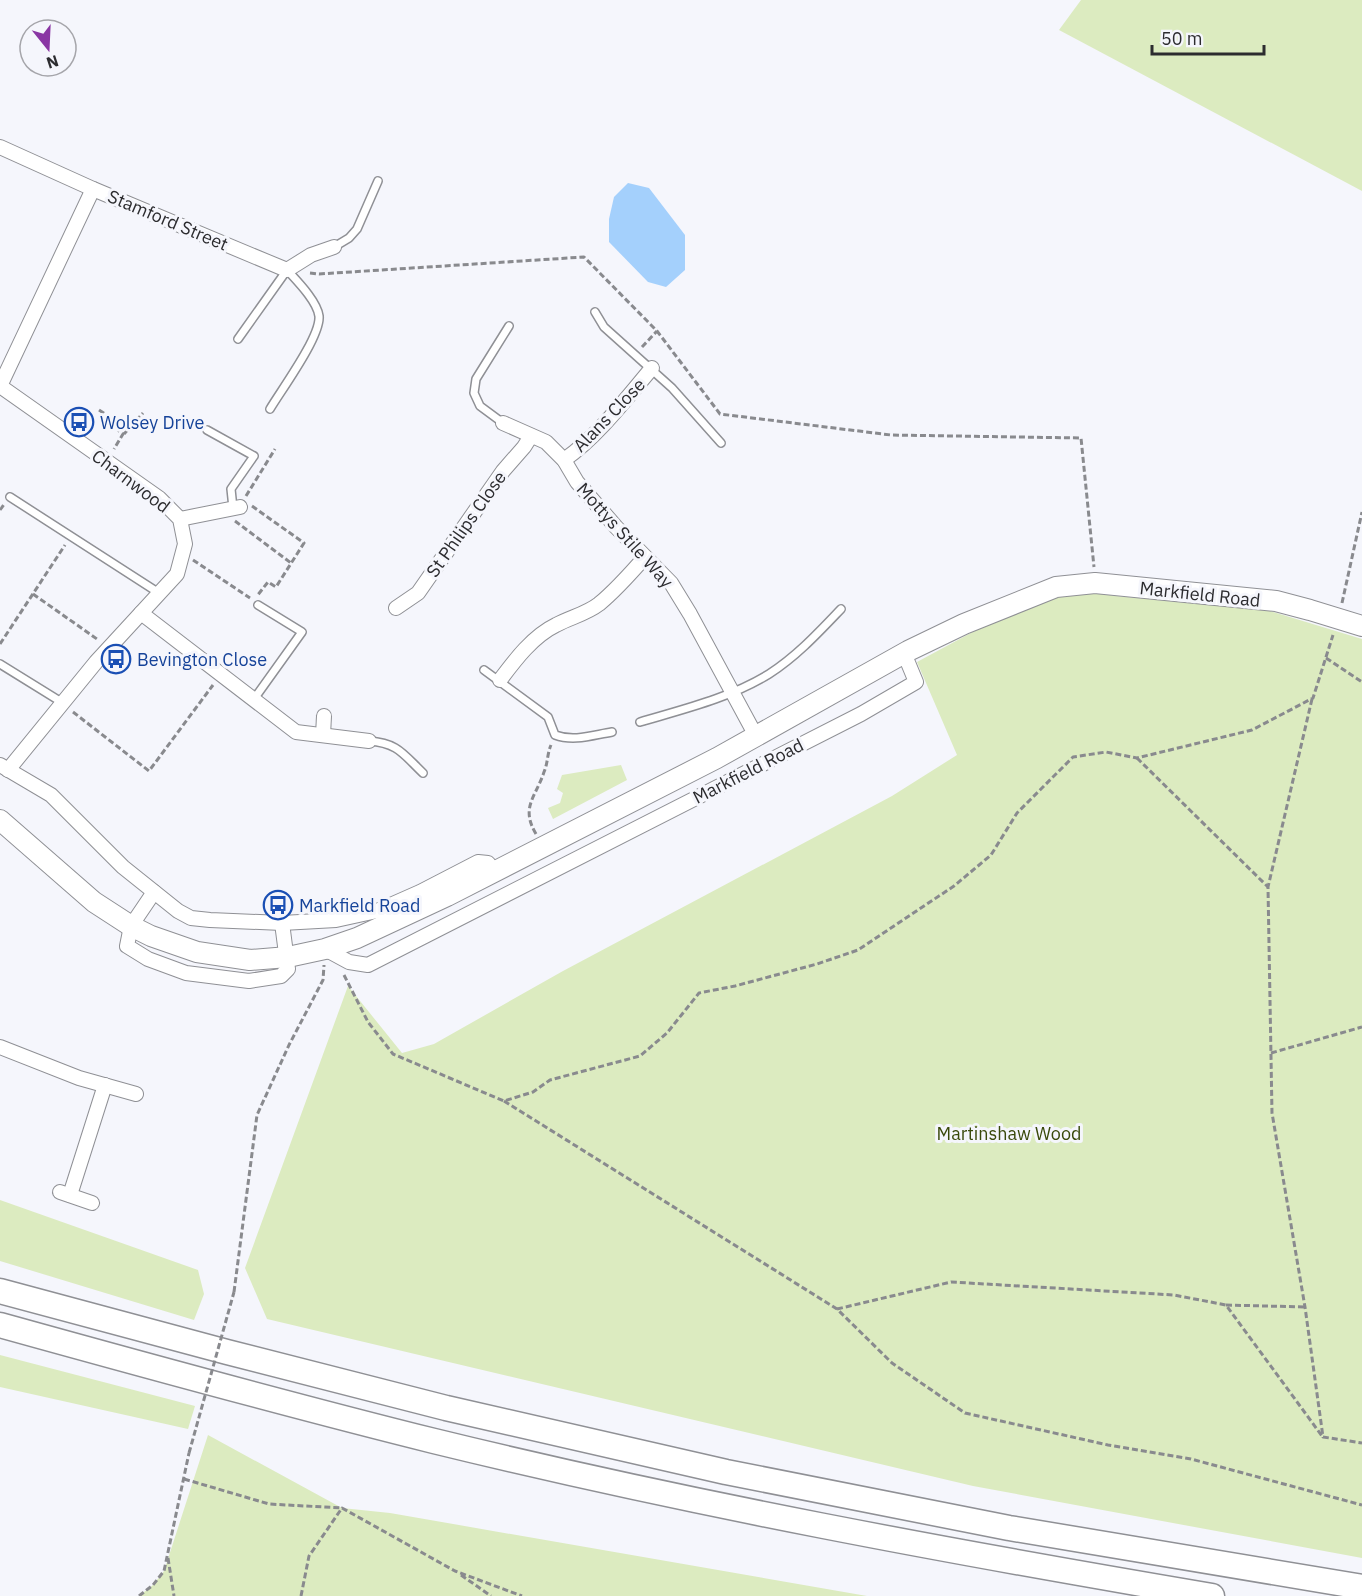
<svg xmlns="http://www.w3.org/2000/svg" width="1362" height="1596" font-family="'IBM Plex Sans',sans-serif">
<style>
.green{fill:#dcebc0}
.water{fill:#a4d0fc}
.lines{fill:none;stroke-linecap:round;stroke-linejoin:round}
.lane-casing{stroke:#8f9095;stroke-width:10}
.street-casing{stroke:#8f9095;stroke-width:16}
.secondary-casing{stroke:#8f9095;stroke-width:22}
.highway-casing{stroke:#8f9095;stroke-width:27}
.path{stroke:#898a8e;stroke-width:3;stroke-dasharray:6 3;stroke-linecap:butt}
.lane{stroke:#fff;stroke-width:7}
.street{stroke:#fff;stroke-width:14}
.secondary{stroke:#fff;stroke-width:20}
.highway{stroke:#fff;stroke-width:24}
.path-bridge{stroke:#898a8e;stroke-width:3;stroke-dasharray:6 3;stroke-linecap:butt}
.labels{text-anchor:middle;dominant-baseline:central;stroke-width:6;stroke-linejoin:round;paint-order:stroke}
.street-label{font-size:18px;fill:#2c2c2f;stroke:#f5f6fc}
.transit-label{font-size:18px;fill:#164399;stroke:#f5f6fc;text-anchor:start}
.park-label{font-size:18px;fill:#39490a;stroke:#f5f6fc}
</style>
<rect width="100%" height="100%" fill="#f5f6fc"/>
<g class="green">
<polygon points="1081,0 1362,0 1362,191 1059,30"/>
<polygon points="1056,587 1117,596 1270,611 1362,639 1362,1558 973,1486 267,1319 245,1268 348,986 402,1053 434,1044 563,971 892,796 957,755 917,662"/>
<polygon points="621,765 627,780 553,819 548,808 560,803 563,793 557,789 562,775"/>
<polygon points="0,1200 198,1270 204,1294 194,1320 0,1261"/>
<polygon points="0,1355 195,1406 188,1429 0,1387"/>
<polygon points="208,1435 342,1508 390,1513 867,1596 139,1596 153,1585 164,1571"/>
</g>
<polygon class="water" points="628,183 649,188 685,235 685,270 666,287 648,282 609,242 609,219 614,197"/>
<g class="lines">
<g class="lane-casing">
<g id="lane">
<polyline points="334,247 349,238 357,229 378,181"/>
<polyline points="595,312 604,327 672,388 721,443"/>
<path d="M 238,339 L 287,270 C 297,281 317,301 319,316 C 321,336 282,389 270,409"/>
<polyline points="503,423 480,406 474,393 476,379 509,326"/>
<polyline points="207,430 254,456 231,489 233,508"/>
<polyline points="10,497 159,593"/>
<polyline points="0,664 63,703"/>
<path d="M 484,670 L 548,717 L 555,735 C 574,742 593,735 612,732"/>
<polyline points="254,699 302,632 258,605"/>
<path d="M 640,722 C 684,709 730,698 769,674 C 797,656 819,632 841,609"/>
<path d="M 369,741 C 398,743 403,754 423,773"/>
</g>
</g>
<g class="street-casing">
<g id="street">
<polyline points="0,147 93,189 287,270 311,255 334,247"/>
<polyline points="0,386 159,498 180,519 185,544 177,574 96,662 8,770"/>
<polyline points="0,386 93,189"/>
<polyline points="503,423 546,442 564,460 577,482 616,527 671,583 690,614 756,736"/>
<path d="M 564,460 C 598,436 625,400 652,368"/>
<polyline points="180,519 240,507"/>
<polyline points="396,608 418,593 503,471 524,447 531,436"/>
<polyline points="141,613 296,732 369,741"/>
<path d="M 500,680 C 515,660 533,636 556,625 C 571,617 586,614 599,604 C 615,591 631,573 645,557"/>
<polyline points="323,735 324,716"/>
<polyline points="0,765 51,795 123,867 178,911 191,918 210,920 282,923 336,920 377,911 420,892 478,862 488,863 494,871"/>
<polyline points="154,892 131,926 127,946 148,959 186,973 249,981 281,976 288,969 282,923"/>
<polyline points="325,949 349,962 368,965 861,714 916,682 904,653"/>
<polyline points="0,1047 79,1078 136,1094"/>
<polyline points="60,1192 92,1203"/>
<polyline points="70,1195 105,1085"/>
</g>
</g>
<g class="secondary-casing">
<polyline id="secondary" points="0,820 94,902 131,926 151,936 197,952 250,960 288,957 325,949 357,938 447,896 717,758 908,651 964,624 1056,587 1095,583 1276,601 1310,610 1362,626"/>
</g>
<g class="highway-casing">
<g id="highway">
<polyline points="0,1291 227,1352 446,1408 726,1472 1009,1528 1362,1587"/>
<path d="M 0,1325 C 144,1365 289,1405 434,1441 C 691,1504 952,1552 1212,1596"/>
</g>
</g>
<g class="path">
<polyline points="310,273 319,274 584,257 657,331 720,414 891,435 1081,438 1094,567"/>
<polyline points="642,347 657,331"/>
<polyline points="99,410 120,424 119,431 123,434 114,449"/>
<polyline points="120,424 122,419 131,426"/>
<polyline points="124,434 143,413"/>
<polyline points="246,496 275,449"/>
<polyline points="252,506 304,543 276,587 268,582 257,596"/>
<polyline points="0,510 5,503"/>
<polyline points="235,521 291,563"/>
<polyline points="193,560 250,598"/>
<polyline points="33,594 97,639"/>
<polyline points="1342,603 1362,512"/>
<polyline points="0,644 65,545"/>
<polyline points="1326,658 1362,682"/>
<polyline points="1312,699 1268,887 1272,1113 1305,1307 1323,1437 1362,1443"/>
<polyline points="73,712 149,771 213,685"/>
<polyline points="1137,758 1268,887"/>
<path d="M 536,834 C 520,807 536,797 544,772 C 548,763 547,754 551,745"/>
<polyline points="344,975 368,1022 393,1054 504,1101 533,1092 550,1080 640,1056 667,1033 699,993 735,986 817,964 858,950 954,886 991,855 1017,813 1073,757 1106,752 1137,758 1252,730 1313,698 1333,635"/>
<polyline points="1271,1053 1362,1027"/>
<polyline points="504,1101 837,1309 892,1363 965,1413 1108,1445 1191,1459 1362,1505"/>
<polyline points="234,1292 257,1115 289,1045 323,980 324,965"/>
<polyline points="1226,1305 1305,1307"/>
<polyline points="837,1309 951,1282 1174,1295 1226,1305 1322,1436"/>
<polyline points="184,1479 269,1504 342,1508"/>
<polyline points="168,1558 174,1596"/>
<polyline points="461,1575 491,1596"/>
<polyline points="139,1596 153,1585 164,1571 189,1453"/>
<polyline points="301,1596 309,1556 342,1508 455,1571 522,1596"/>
</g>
<use href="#lane" class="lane"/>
<use href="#street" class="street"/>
<use href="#secondary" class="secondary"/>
<use href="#highway" class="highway"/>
<polyline class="path-bridge" points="189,1453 234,1292"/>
</g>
<defs>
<g id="bus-ring" transform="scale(1.5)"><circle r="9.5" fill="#f5f6fc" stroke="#1a4fb4" stroke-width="1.5"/><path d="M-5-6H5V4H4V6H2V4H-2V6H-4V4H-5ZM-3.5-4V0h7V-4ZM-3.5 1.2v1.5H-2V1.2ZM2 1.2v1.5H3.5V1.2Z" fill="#1a4fb4"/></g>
</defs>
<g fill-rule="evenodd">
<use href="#bus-ring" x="79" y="422"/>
<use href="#bus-ring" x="116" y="659"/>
<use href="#bus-ring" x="278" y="905"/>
</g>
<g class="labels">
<g class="street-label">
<text transform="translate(168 220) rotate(23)">Stamford Street</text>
<text transform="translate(609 415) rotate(-46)">Alans Close</text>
<text transform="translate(131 481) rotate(37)">Charnwood</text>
<text transform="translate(466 524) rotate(-55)">St Philips Close</text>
<text transform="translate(625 535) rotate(48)">Mottys Stile Way</text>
<text transform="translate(1200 594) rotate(6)">Markfield Road</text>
<text transform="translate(748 771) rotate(-27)">Markfield Road</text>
</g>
<g class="transit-label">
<text x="100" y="422">Wolsey Drive</text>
<text x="137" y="659">Bevington Close</text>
<text x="299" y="905">Markfield Road</text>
</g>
<g class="park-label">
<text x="1009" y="1133">Martinshaw Wood</text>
</g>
</g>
<g transform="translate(48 48) rotate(162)"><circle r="28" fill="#f5f6fc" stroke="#a5a5aa" stroke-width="1.5"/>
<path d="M0-4.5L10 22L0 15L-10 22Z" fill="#8a36a4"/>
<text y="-9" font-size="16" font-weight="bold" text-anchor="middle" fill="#2c2c2f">N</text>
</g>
<path d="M1152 45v9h112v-9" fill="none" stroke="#2c2c2f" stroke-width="3"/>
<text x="1161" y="45" font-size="18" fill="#2c2c2f" stroke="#f5f6fc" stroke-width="4.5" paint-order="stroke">50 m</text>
</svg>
